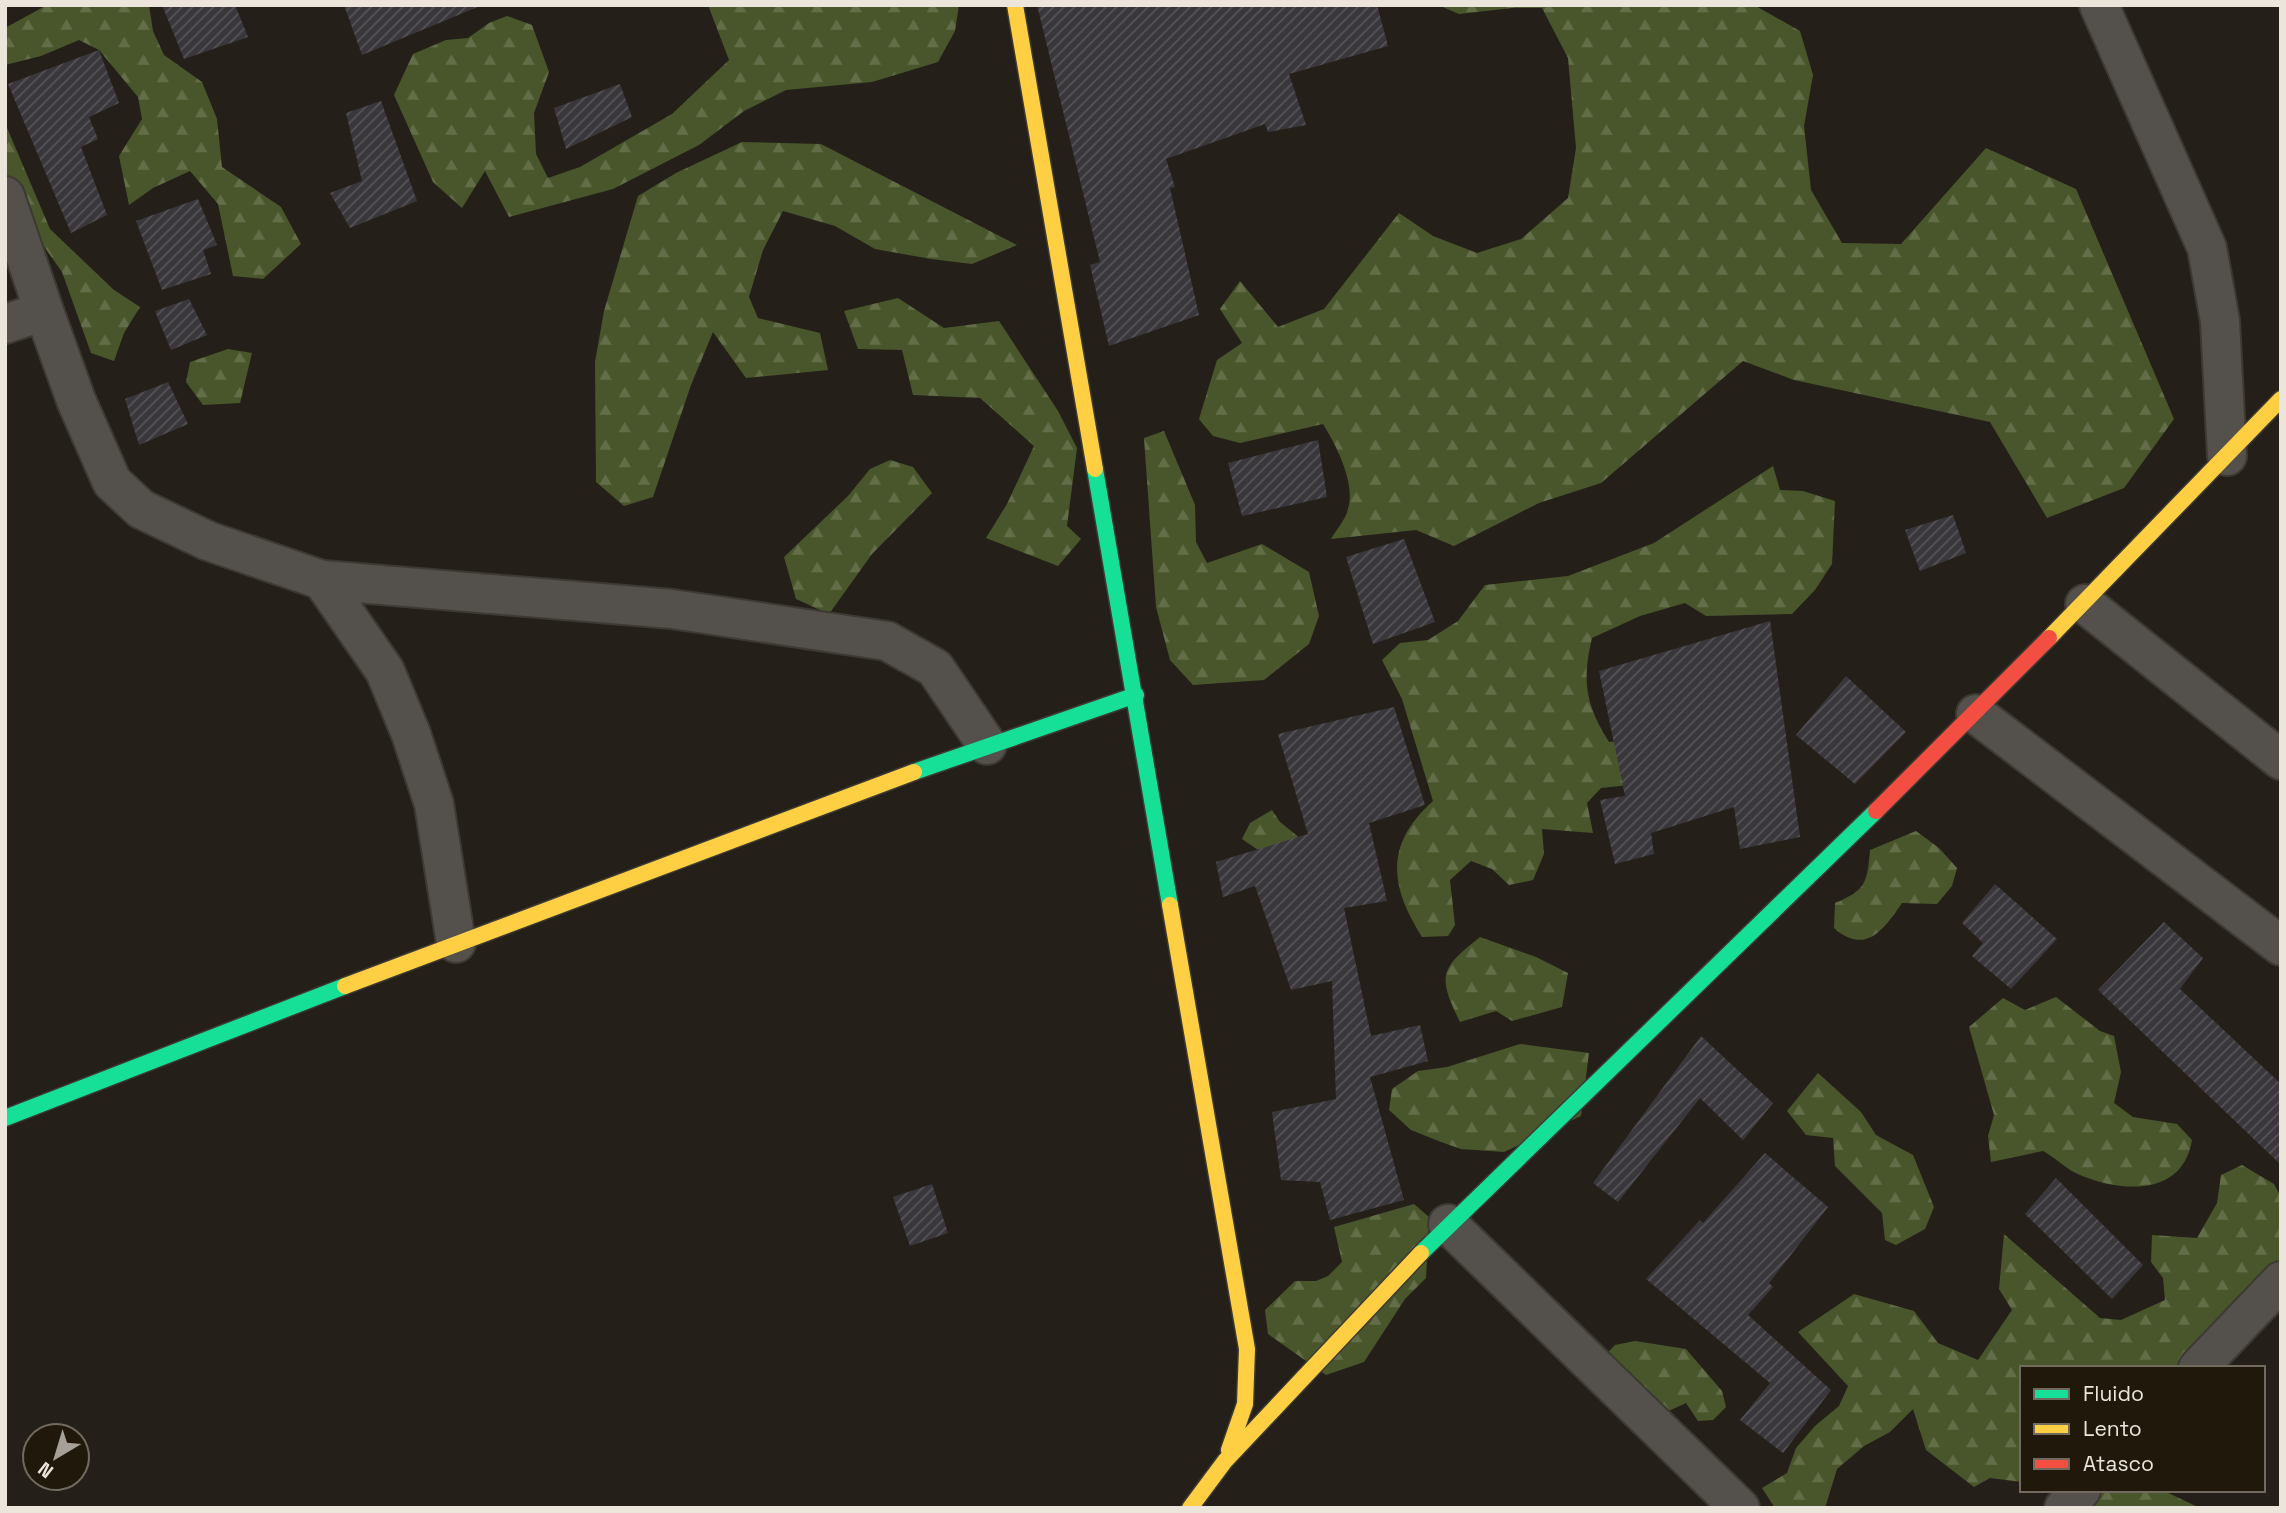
<svg xmlns="http://www.w3.org/2000/svg" width="2286" height="1513" font-family="'Space Grotesk',sans-serif">
<style>
.forest{fill:url(#forest-firs)}
.building{fill:url(#building-hatch)}
.lines{fill:none;stroke-linecap:round;stroke-linejoin:round}
.street-casing{stroke:#3d3a34;stroke-width:42}
.fast-casing{stroke:#3d3a34;stroke-width:19}
.slow-casing{stroke:#3d3a34;stroke-width:19}
.jam-casing{stroke:#3d3a34;stroke-width:19}
.street{stroke:#54504b;stroke-width:38}
.fast{stroke:#16e098;stroke-width:16}
.slow{stroke:#ffcf43;stroke-width:16}
.jam{stroke:#f24e42;stroke-width:16}
</style>
<defs>
<pattern id="forest-firs" width="22" height="20" patternUnits="userSpaceOnUse" patternTransform="scale(1.75)"><rect width="22" height="20" fill="#49562b"/><path d="M5 1l3.5 6h-7zM16 11l3.5 6h-7z" fill="#636e49"/></pattern>
<pattern id="building-hatch" width="6" height="6" patternUnits="userSpaceOnUse" patternTransform="scale(1.75)"><rect width="6" height="6" fill="#3a373c"/><path d="M-1 1l2-2M0 6l6-6M5 7l2-2" fill="none" stroke="#575458"/></pattern>
</defs>
<rect width="100%" height="100%" fill="#242019"/>
<g class="forest">
<polygon points="47,5 149,5 153,31 164,55 202,82 217,119 222,167 281,207 301,244 263,279 233,276 218,204 190,171 153,188 129,205 119,156 142,119 138,97 99,50 79,40 41,56 5,65 5,28"/>
<polygon points="708,5 959,5 955,31 938,62 872,82 786,90 744,111 699,145 613,189 509,217 485,171 462,208 433,182 394,95 413,54 446,40 468,38 489,23 507,16 532,25 549,72 534,113 536,154 548,178 580,167 672,114 729,60"/>
<path d="M 1438,5 L 1754,5 L 1800,31 L 1813,75 L 1804,126 L 1811,190 L 1842,243 L 1901,244 L 1986,148 L 2076,189 L 2174,419 L 2124,488 L 2047,518 L 1990,422 L 1794,380 L 1743,361 L 1601,483 L 1539,503 L 1454,546 L 1416,530 L 1331,539 C 1336,530 1346,519 1348,509 C 1356,483 1336,445 1323,424 L 1240,443 L 1213,436 L 1199,419 L 1217,360 L 1242,343 L 1220,309 L 1240,281 L 1278,327 L 1324,309 L 1399,213 L 1433,236 L 1477,253 L 1521,239 L 1568,198 L 1576,148 L 1568,58 L 1542,8 L 1512,8 L 1459,14 Z"/>
<polygon points="5,123 50,229 114,290 140,307 124,333 114,361 91,353 62,272 5,191"/>
<polygon points="742,142 821,144 1017,245 972,264 931,259 875,249 835,226 783,211 763,250 749,297 758,318 820,333 828,370 746,378 713,332 691,385 653,497 624,506 596,482 595,362 604,311 638,196 676,173"/>
<polygon points="898,298 944,328 999,321 1058,411 1077,448 1067,526 1081,539 1058,566 986,538 1007,504 1034,446 980,398 913,395 902,350 858,349 844,311"/>
<polygon points="228,349 252,353 240,403 203,405 186,382 190,362"/>
<polygon points="1164,431 1195,505 1196,542 1207,563 1262,544 1309,572 1319,616 1309,644 1264,680 1193,685 1170,660 1156,607 1144,438"/>
<polygon points="890,460 913,467 932,493 872,554 829,614 796,599 784,557 848,496 870,469"/>
<path d="M 1773,466 L 1780,490 L 1803,491 L 1835,501 L 1832,564 L 1815,590 L 1792,614 L 1706,616 L 1685,603 L 1640,616 L 1592,638 C 1582,681 1585,704 1609,742 L 1639,739 L 1638,784 L 1601,788 L 1587,803 L 1593,833 L 1542,829 L 1544,854 L 1533,880 L 1509,885 L 1492,869 L 1471,861 L 1450,880 L 1455,925 L 1448,936 L 1422,937 C 1389,885 1385,844 1433,801 L 1402,699 L 1382,660 L 1400,643 L 1428,640 L 1458,621 L 1485,585 L 1568,576 L 1654,543 Z"/>
<polygon points="1272,810 1280,822 1311,847 1277,863 1242,839 1250,823"/>
<path d="M 1916,831 L 1939,848 L 1957,868 L 1952,886 L 1937,904 L 1902,903 C 1884,929 1866,956 1834,928 L 1835,903 C 1866,890 1867,883 1870,850 Z"/>
<path d="M 1480,937 L 1536,957 L 1568,973 L 1562,1007 L 1512,1021 L 1496,1011 L 1460,1022 C 1437,975 1440,969 1480,937 Z"/>
<path d="M 2056,997 L 2100,1031 L 2114,1036 L 2121,1072 L 2114,1103 L 2133,1117 L 2177,1124 L 2192,1140 C 2183,1196 2123,1193 2080,1175 C 2067,1170 2056,1158 2043,1151 L 1991,1162 L 1988,1136 L 1994,1115 L 1969,1027 L 2003,998 L 2025,1010 Z"/>
<polygon points="1520,1044 1589,1053 1581,1116 1504,1152 1461,1149 1441,1142 1411,1130 1389,1110 1392,1089 1418,1071 1447,1067"/>
<polygon points="1818,1073 1861,1112 1876,1135 1913,1155 1934,1207 1925,1229 1896,1245 1885,1240 1882,1213 1835,1166 1833,1138 1806,1135 1787,1111"/>
<polygon points="2242,1165 2274,1184 2281,1197 2281,1271 2232,1303 2231,1328 2206,1368 2022,1368 2022,1482 1990,1478 1974,1487 1926,1450 1913,1409 1890,1432 1864,1446 1837,1469 1825,1508 1775,1508 1762,1488 1787,1473 1796,1448 1815,1426 1839,1406 1848,1386 1798,1332 1854,1294 1914,1311 1938,1343 1978,1360 2012,1310 1999,1289 2004,1234 2100,1318 2121,1320 2165,1300 2163,1278 2151,1262 2152,1235 2197,1238 2217,1203 2221,1175"/>
<polygon points="1414,1204 1429,1217 1426,1278 1405,1299 1364,1362 1326,1375 1268,1334 1265,1310 1295,1281 1316,1281 1328,1276 1342,1262 1334,1227"/>
<polygon points="1635,1341 1686,1349 1722,1391 1726,1407 1713,1420 1698,1421 1686,1403 1660,1415 1601,1360 1615,1345"/>
<polygon points="2102,1490 2162,1490 2200,1508 2093,1508"/>
</g>
<g class="building">
<polygon points="162,5 235,5 248,37 184,59"/>
<polygon points="344,5 480,5 480,6 362,55"/>
<polygon points="1037,5 1377,5 1388,46 1289,74 1306,125 1268,132 1265,124 1166,159 1175,187 1170,188 1199,315 1109,346 1090,265 1100,262"/>
<polygon points="99,50 119,103 89,117 98,139 81,147 107,215 71,233 8,84"/>
<polygon points="620,84 632,117 566,149 554,108"/>
<polygon points="381,101 417,201 350,228 330,193 362,181 346,113"/>
<polygon points="198,199 217,245 203,250 211,274 162,290 136,221"/>
<polygon points="189,299 207,335 171,350 155,311"/>
<polygon points="168,382 188,424 139,445 125,399"/>
<polygon points="1318,440 1327,497 1242,516 1228,463"/>
<polygon points="1953,515 1966,553 1920,571 1905,530"/>
<polygon points="1404,539 1435,622 1373,644 1346,557"/>
<polygon points="1770,621 1800,837 1740,849 1734,807 1651,833 1654,854 1615,864 1600,800 1625,796 1599,671"/>
<polygon points="1846,676 1906,732 1855,784 1796,735"/>
<polygon points="1394,707 1425,805 1369,823 1387,901 1344,908 1371,1036 1420,1025 1428,1061 1370,1077 1404,1200 1330,1220 1320,1182 1281,1180 1272,1112 1336,1099 1332,981 1291,990 1255,886 1223,897 1216,862 1308,834 1278,734"/>
<polygon points="1995,884 2057,939 2011,989 1972,956 1983,943 1962,923"/>
<polygon points="2164,922 2203,958 2180,989 2281,1084 2281,1165 2098,990"/>
<polygon points="1701,1036 1773,1103 1743,1140 1700,1098 1618,1202 1593,1183"/>
<polygon points="1765,1153 1828,1207 1769,1283 1773,1287 1748,1315 1831,1390 1783,1453 1740,1420 1770,1383 1646,1279 1700,1220 1703,1223"/>
<polygon points="2056,1178 2143,1265 2112,1299 2025,1214"/>
<polygon points="932,1184 948,1233 910,1246 893,1197"/>
</g>
<g class="lines">
<g class="street-casing">
<g id="street">
<polyline points="2099,5 2207,248 2220,321 2227,456"/>
<polyline points="5,196 44,311 5,324"/>
<polyline points="44,311 76,400 112,482 141,509 208,541 322,580 672,609 887,641 935,668 987,745"/>
<polyline points="322,580 385,671 411,734 434,804 456,943"/>
<polyline points="2085,604 2281,760"/>
<polyline points="1976,714 2281,946"/>
<polyline points="1448,1224 1740,1508"/>
<polyline points="2198,1368 2281,1281"/>
<polyline points="2064,1508 2081,1490"/>
</g>
</g>
<g class="fast-casing">
<g id="fast">
<polyline points="1095,469 1170,905"/>
<polyline points="914,772 1136,695"/>
<polyline points="5,1118 345,986"/>
<polyline points="1421,1253 1876,811"/>
</g>
</g>
<g class="slow-casing">
<g id="slow">
<polyline points="1015,5 1095,469"/>
<polyline points="2049,638 2281,399"/>
<polyline points="1170,905 1247,1349 1245,1404 1229,1450"/>
<polyline points="345,986 914,772"/>
<polyline points="1190,1508 1225,1461 1421,1253"/>
</g>
</g>
<g class="jam-casing">
<polyline id="jam" points="1876,811 2049,638"/>
</g>
<use href="#street" class="street"/>
<use href="#fast" class="fast"/>
<use href="#slow" class="slow"/>
<use href="#jam" class="jam"/>
</g>
<rect width="2286" height="1513" fill="none" stroke="#ebe5dc" stroke-width="14"/>
<rect x="2020" y="1366" width="245" height="126" fill="#1f180b" stroke="#716a5f" stroke-width="2"/>
<rect x="2034" y="1389" width="35" height="10" fill="#16e098" stroke="#716a5f" stroke-width="2"/>
<text x="2083" y="1401" font-size="21" fill="#ebe5dc">Fluido</text>
<rect x="2034" y="1424" width="35" height="10" fill="#ffcf43" stroke="#716a5f" stroke-width="2"/>
<text x="2083" y="1436" font-size="21" fill="#ebe5dc">Lento</text>
<rect x="2034" y="1459" width="35" height="10" fill="#f24e42" stroke="#716a5f" stroke-width="2"/>
<text x="2083" y="1471" font-size="21" fill="#ebe5dc">Atasco</text>
<g transform="translate(56 1457) rotate(218)"><circle r="33" fill="#1f180b" stroke="#716a5f" stroke-width="2"/>
<path d="M0-5L12 26L0 18L-12 26Z" fill="#a5a098"/>
<text y="-10" font-size="19" font-weight="bold" text-anchor="middle" fill="#ebe5dc">N</text>
</g>
</svg>
